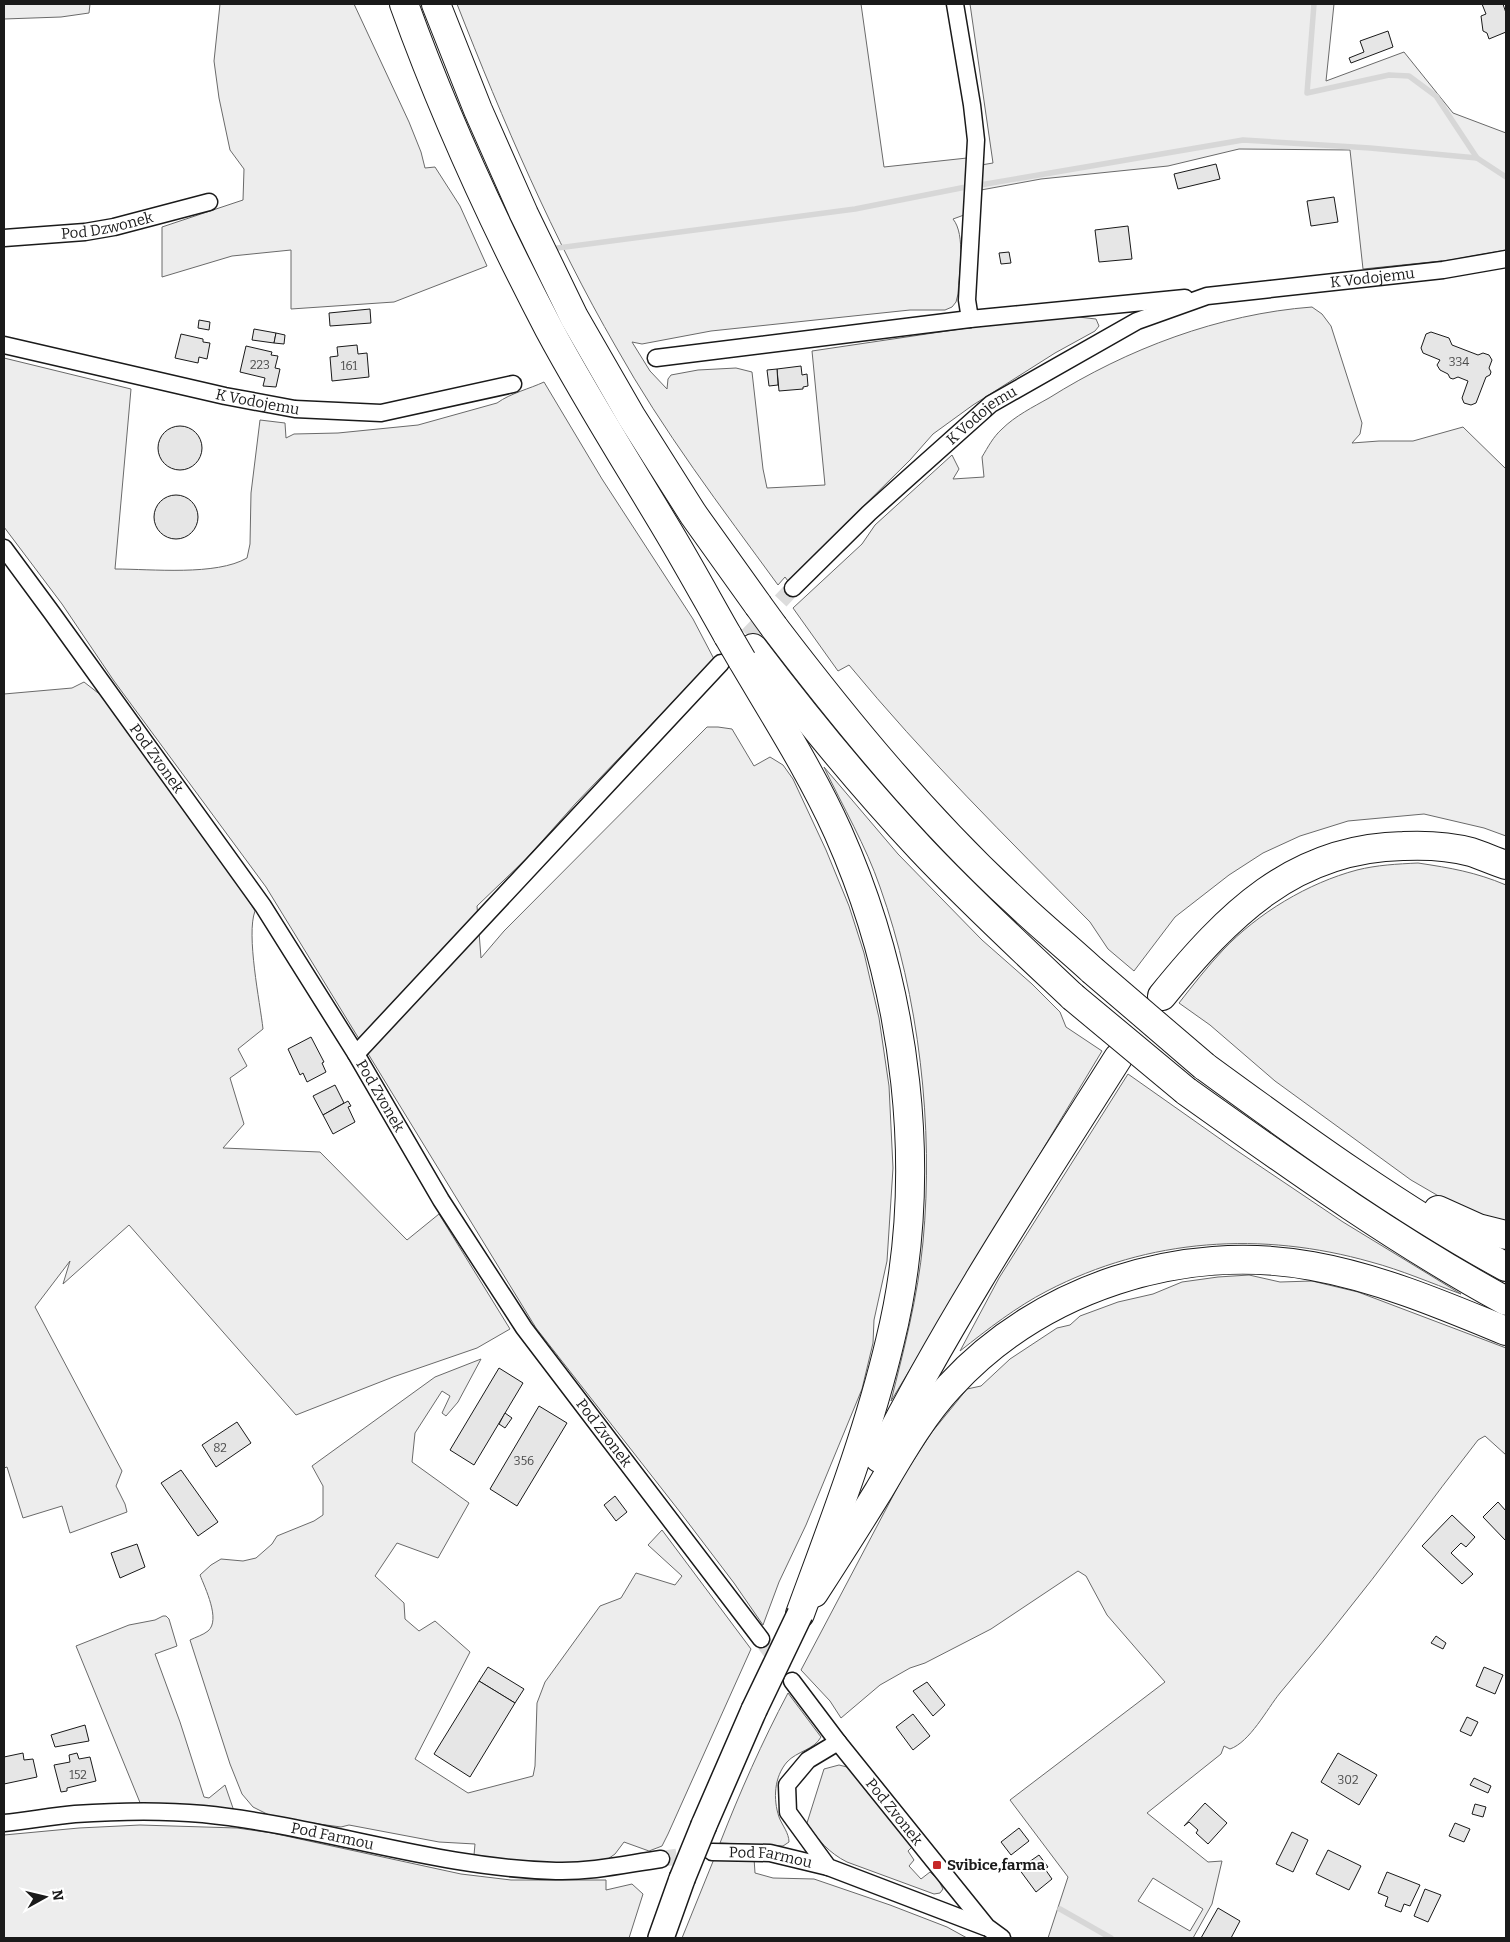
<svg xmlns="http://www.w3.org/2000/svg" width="1510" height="1942" font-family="Bitter,serif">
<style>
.green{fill:#ededed;stroke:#6a6a6a;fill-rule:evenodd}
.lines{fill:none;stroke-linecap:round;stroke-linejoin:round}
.stream{stroke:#d7d7d7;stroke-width:5.5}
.building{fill:#e6e6e6;stroke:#1a1a1a}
.minor-tunnel{stroke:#ddd;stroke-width:16;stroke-dasharray:16 8;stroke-linecap:butt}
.minor-casing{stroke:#1a1a1a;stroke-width:19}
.primary-casing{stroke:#1a1a1a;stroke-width:28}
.trunk-casing{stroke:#1a1a1a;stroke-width:30}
.motorway-casing{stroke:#1a1a1a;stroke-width:30}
.minor{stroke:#fff;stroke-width:16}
.primary{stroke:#fff;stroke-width:25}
.trunk{stroke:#fff;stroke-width:28}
.motorway{stroke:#fff;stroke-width:28}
.primary-bridge-casing{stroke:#1a1a1a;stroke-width:28;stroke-linecap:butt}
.motorway-bridge-casing{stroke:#1a1a1a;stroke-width:30;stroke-linecap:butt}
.primary-bridge{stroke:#fff;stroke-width:25}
.motorway-bridge{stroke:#fff;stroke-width:28}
.poi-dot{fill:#c62828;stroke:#fff;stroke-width:2}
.labels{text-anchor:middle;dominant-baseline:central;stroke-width:4;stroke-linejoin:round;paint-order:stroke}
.number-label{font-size:12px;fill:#4d4d4d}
.street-label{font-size:15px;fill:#1a1a1a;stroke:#fff}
.poi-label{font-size:15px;font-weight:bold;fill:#1a1a1a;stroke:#fff;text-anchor:start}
</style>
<rect width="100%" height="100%" fill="#fff"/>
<g class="green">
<polygon points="4,4 90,4 89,13 61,17 4,19"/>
<polygon points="220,4 354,4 409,122 421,152 425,168 435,167 460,206 487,266 394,302 291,309 291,250 232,256 162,277 162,227 243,200 244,169 230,150 219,98 214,61"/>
<path d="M 457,4 L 861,4 L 884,167 L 967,158 L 964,215 L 953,219 C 966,235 959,273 958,294 L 956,302 L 952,307 L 945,310 L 910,310 L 711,331 L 642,344 L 632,342 L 650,371 L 667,389 L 668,379 L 671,375 L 698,370 L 736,368 L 752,372 L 763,469 L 767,488 L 825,485 L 812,351 L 994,324 L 1070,316 L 1096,319 L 1099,326 L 1095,331 L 1055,353 L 973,405 L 933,434 L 910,460 L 788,581 L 785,577 L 778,585 C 721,507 663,431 616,347 C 553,238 503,121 457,4 Z"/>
<polygon points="970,4 1334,4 1326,81 1404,52 1453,113 1506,133 1506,250 1451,260 1363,269 1350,150 1239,149 1168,166 1041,179 981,190 981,165 993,163"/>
<path d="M 1312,307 L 1322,314 L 1331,326 L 1362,423 L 1360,434 L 1352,443 L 1379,441 L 1413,441 L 1463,427 L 1506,469 L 1506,836 L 1484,828 L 1424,814 L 1348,821 L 1300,836 L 1263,853 L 1229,875 L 1175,917 L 1134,971 L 1108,949 L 1090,922 C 1007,838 924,756 849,665 L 838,671 L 793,608 L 862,544 L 875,525 L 952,455 L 959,469 L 953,479 L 984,477 L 982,457 C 988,447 993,437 1002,429 C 1015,416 1033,407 1049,398 C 1127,349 1219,314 1312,307 Z"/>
<path d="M 4,358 L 131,389 L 115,569 C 152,569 216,576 247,558 L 250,544 L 251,493 L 260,420 L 285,423 L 286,438 L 294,434 L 338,433 L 418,425 L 497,403 C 511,393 529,389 544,382 L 602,479 L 693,619 L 714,659 L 576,803 L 527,858 L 477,906 L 481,958 L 504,931 L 707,727 L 718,727 L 732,729 L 754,766 L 770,757 L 783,765 L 793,779 L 826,850 L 849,906 L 864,953 L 879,1018 L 889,1086 L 893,1168 L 887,1261 L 874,1320 L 873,1343 L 862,1389 L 806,1525 L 779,1582 L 763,1625 L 734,1583 L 680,1512 L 536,1328 L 266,887 L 114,681 L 62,604 L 4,527 Z"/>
<path d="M 84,682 L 102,696 L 203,827 L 255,911 C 246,935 260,1002 263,1029 L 238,1049 L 247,1066 L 230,1078 L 244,1124 L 223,1148 L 320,1152 L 407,1240 L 439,1214 L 510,1329 L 477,1348 L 393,1377 L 296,1415 L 129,1225 L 63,1284 L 70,1261 L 35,1307 L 122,1471 L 116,1486 L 125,1504 L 127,1512 L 70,1533 L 62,1506 L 23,1518 L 7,1467 L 4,1468 L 4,694 L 72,688 Z"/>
<path d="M 824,767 L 898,854 L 982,940 L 1032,984 L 1060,1012 L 1066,1027 L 1102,1051 L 891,1401 C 904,1349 918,1296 923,1242 C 934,1127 919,996 880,887 C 866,846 843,807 824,767 Z"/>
<path d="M 1418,863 C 1451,868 1475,872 1506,885 L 1506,1226 L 1454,1205 L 1411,1180 L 1275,1081 L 1210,1025 L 1179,1003 C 1193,985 1207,967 1223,950 C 1258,913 1308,883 1357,870 C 1377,865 1397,864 1418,863 Z"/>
<path d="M 1128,1074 L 1233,1148 L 1343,1222 L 1461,1294 C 1431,1283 1401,1270 1371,1262 C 1262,1231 1149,1238 1047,1291 C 1016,1307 988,1329 960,1351 L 999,1278 Z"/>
<path d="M 1249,1275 L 1280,1282 L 1312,1281 L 1358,1292 L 1506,1348 L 1506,1455 L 1485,1436 L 1478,1440 C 1430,1501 1385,1565 1336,1625 C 1318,1648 1299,1670 1280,1693 C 1267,1709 1250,1742 1230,1749 L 1224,1746 L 1221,1754 L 1147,1813 L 1208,1862 L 1222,1861 L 1212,1904 L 1193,1938 L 1048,1938 L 1068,1877 L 1010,1800 L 1165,1682 L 1107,1615 L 1086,1576 L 1078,1571 L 991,1629 L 925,1663 L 910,1668 L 880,1685 L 841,1718 L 830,1701 L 801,1670 L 904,1475 L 932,1432 L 967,1389 L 981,1386 L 1010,1359 L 1057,1328 L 1070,1325 L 1080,1316 L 1118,1302 L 1153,1294 L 1182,1282 L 1218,1277 ZM 1153,1878 L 1203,1909 L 1190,1931 L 1138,1901 Z"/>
<path d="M 481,1359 L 458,1402 L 446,1416 L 442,1413 L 450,1396 L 442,1391 L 415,1433 L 412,1462 L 469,1503 L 438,1558 L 397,1543 L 375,1576 L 404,1603 L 405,1619 L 419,1631 L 435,1621 L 470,1652 L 415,1759 L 468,1793 L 533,1776 L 535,1766 L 537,1703 L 545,1682 L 600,1606 L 621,1598 L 636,1573 L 675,1585 L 682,1576 L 648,1545 L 662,1530 L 751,1649 L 668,1834 L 662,1846 L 649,1851 L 624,1842 L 615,1854 L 605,1861 L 588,1863 L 529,1863 L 474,1855 L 475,1844 L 439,1842 L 349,1825 L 341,1827 L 275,1818 L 253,1807 L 242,1794 L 230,1764 L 190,1640 C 196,1637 203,1635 208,1631 C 221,1620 205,1588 200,1575 L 211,1565 L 221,1559 L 243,1561 L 256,1558 L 272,1544 L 277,1536 L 314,1521 L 323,1515 L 323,1486 L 312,1466 L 435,1377 Z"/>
<polygon points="163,1616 166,1616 169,1619 177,1646 155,1654 180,1722 204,1797 209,1798 225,1785 234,1811 141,1805 76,1646 129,1625 155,1620"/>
<path d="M 788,1693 L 821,1737 C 814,1750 797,1751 787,1762 C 774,1777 773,1799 779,1817 C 782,1825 789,1833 789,1842 L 783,1846 L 720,1843 C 740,1792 762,1742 788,1693 Z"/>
<path d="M 839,1765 L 847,1767 L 855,1775 L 913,1846 L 908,1851 L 914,1860 L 909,1866 L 921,1879 L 930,1872 L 939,1881 L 943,1889 L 940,1893 L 934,1894 L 847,1862 C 829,1853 818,1840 807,1823 L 824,1769 Z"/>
<polygon points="140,1825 237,1828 272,1833 461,1874 511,1880 606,1880 606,1890 632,1884 643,1894 629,1938 4,1938 4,1835 79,1828"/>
<polygon points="754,1858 755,1873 773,1878 814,1879 890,1905 947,1927 967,1938 682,1938 714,1859"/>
</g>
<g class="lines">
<g class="stream">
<polyline points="1314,4 1307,93 1389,75 1409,76 1436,96 1477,158 1506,177"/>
<polyline points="980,185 1243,140 1370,148 1477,158"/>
<polyline points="550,249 855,209 966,187"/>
<polyline points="1060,1909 1111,1938"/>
</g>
</g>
<g class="building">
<polygon points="1482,4 1503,4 1506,13 1506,32 1489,39 1487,33 1483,31 1481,16 1486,14"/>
<polygon points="1388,31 1393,47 1351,63 1349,58 1364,52 1360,41"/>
<polygon points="1216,164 1220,179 1178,189 1174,174"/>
<polygon points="1334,197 1338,222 1311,226 1307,201"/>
<polygon points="1128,226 1132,259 1099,262 1095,230"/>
<polygon points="1009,252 1011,263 1001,264 999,253"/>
<polygon points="370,309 371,323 330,326 329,313"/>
<polygon points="199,320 210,322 209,330 198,328"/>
<polygon points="254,329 276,333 274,343 252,340"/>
<polygon points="1431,332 1449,338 1452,345 1478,355 1483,353 1489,355 1492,360 1489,368 1491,372 1490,375 1486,377 1476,403 1471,405 1464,403 1462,398 1468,381 1458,377 1453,379 1450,378 1448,374 1440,370 1437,365 1440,360 1423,353 1421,348 1426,334"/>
<polygon points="276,333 285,335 284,344 274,343"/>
<polygon points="181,334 203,339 203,342 210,343 207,359 199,357 198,363 175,358"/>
<polygon points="357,345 358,354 367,353 369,377 332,381 330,357 338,356 337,347"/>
<polygon points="246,346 272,352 271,355 278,356 275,368 280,369 276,387 263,386 265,378 240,372"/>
<polygon points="801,366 802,375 807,374 808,386 803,387 803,389 779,391 777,369"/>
<polygon points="777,369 778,385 769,386 767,370"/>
<circle cx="180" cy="448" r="22"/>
<circle cx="176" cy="517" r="22"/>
<polygon points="311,1037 324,1062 322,1063 326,1072 307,1082 303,1073 300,1075 288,1049"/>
<polygon points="335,1085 344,1103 323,1115 313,1096"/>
<polygon points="348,1101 351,1106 348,1107 355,1122 333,1134 323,1115"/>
<polygon points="499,1368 523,1383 474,1465 450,1450"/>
<polygon points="539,1406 567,1423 517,1506 490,1489"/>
<polygon points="505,1413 512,1418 505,1428 499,1424"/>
<polygon points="237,1422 251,1443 216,1467 202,1445"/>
<polygon points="181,1470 218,1522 198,1536 161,1483"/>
<polygon points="615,1496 627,1512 616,1521 604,1505"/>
<polygon points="1498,1502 1506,1511 1506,1541 1483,1517"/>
<polygon points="1452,1515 1475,1537 1466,1547 1461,1543 1451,1553 1473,1574 1462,1584 1422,1546"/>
<polygon points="137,1544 145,1567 120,1578 111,1553"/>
<polygon points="1436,1636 1446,1643 1443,1649 1431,1643"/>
<polygon points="488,1667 524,1689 515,1703 479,1681"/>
<polygon points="1484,1667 1503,1675 1495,1694 1476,1686"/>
<polygon points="479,1681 515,1703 470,1777 434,1754"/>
<polygon points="927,1682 945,1705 933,1716 913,1691"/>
<polygon points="913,1714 930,1736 913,1750 896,1727"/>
<polygon points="1467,1717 1478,1722 1471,1736 1460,1731"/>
<polygon points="85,1725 89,1741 55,1747 51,1735"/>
<polygon points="23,1753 24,1760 33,1759 37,1777 4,1784 4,1757"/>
<polygon points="77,1753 79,1759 90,1757 96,1781 67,1788 67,1791 61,1792 54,1765 70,1762 69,1755"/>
<polygon points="1338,1753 1377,1775 1359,1805 1321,1782"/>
<polygon points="1474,1778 1491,1786 1488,1793 1470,1785"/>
<polygon points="1205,1803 1227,1823 1208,1844 1196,1833 1198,1830 1189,1822 1184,1826"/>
<polygon points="1475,1804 1486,1807 1483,1817 1472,1814"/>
<polygon points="1455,1823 1470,1829 1464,1842 1449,1836"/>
<polygon points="1019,1828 1029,1841 1011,1855 1001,1842"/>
<polygon points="1292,1832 1308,1840 1293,1872 1276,1864"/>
<polygon points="1328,1850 1361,1866 1349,1890 1316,1874"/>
<polygon points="1039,1855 1048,1867 1045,1869 1052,1879 1036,1892 1019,1869"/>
<polygon points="1387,1872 1420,1885 1410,1906 1404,1904 1401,1912 1385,1906 1388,1897 1378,1893"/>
<polygon points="1425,1889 1441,1895 1428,1922 1414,1916"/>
<polygon points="1218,1908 1240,1921 1231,1938 1201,1938"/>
</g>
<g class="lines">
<g class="minor-tunnel">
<polyline points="731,653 793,588"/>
<polyline points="761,1639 792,1681"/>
<polyline points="661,1859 700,1853"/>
</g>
<g class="minor-casing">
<g id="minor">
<polyline points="955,4 972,105 976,140 967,300 970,319 1185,298"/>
<path id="s1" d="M 4,238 L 85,232 L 114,227 L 209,202"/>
<path id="s2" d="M 4,345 L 225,396 L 295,409 L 381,413 L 513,384"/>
<polyline points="656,358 970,319"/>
<path id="s3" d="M 4,548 L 52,613 L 263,906 L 356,1054 L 441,1200 L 524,1328 L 761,1639"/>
<path id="s4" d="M 793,588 L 869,513 L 991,404 L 1137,321 L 1207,296 L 1443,270 L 1506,259"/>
<polyline points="356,1054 721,663"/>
<path id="s5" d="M 792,1681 L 838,1742 L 987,1927 L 1002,1938"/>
<polyline points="838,1742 808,1760 787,1785 788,1812 828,1867 985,1927"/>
<path id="s6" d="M 4,1823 C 27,1821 51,1816 75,1814 C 117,1811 161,1810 203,1814 C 322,1826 436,1868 556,1871 C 592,1872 626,1864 661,1859"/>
<path id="s7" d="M 712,1852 L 770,1853 L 828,1867"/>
</g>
</g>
<g class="primary-casing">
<g id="primary">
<polyline points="704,1825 754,1710"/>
<polyline points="661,1938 682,1879"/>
</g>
</g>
<g class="trunk-casing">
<g id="trunk">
<path d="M 1162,996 C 1227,916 1293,848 1403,846 C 1425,845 1449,846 1471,852 C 1483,856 1494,861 1506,865"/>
<path d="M 879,1458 C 949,1320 1035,1189 1118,1058"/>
<path d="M 814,1593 C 836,1559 857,1526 878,1492 C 900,1455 921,1417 950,1386 C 1040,1288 1182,1242 1312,1266 C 1379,1278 1443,1305 1506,1331"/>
</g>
</g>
<g class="motorway-casing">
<g id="motorway">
<path d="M 404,4 C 444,115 494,224 549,329 C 586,398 628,464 668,531 C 689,566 708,601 728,636"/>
<polyline points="436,4 478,110 524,214 574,317 631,416 693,514 758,605"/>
<path d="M 774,627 C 848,724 926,819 1016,902 C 1040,925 1067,947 1092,970"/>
<path d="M 753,648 C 806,718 861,785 921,849 C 969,900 1021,948 1073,997"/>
<path d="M 742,660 C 775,716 811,772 838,832 C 907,987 931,1175 890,1341 C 868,1434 833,1524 800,1614"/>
<path d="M 1204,1066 C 1301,1137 1400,1209 1506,1267"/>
<path d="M 1186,1091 C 1290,1165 1394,1240 1506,1301"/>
<polyline points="1438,1210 1478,1228 1506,1235"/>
</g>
</g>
<use href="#minor" class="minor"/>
<use href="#primary" class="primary"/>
<use href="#trunk" class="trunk"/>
<use href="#motorway" class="motorway"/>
<g class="primary-bridge-casing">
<g id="primary-bridge">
<polyline points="754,1710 800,1614"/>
<polyline points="682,1879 704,1825"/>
</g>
</g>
<g class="motorway-bridge-casing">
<g id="motorway-bridge">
<polyline points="758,605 774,627"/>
<polyline points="728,636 742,660"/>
<polyline points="1092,970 1204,1066"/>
<polyline points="1073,997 1186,1091"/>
</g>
</g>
<use href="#primary-bridge" class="primary-bridge"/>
<use href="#motorway-bridge" class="motorway-bridge"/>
</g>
<rect class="poi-dot" x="932" y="1860" width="10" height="10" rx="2.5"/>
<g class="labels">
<g class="number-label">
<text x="1459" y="362">334</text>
<text x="260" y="365">223</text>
<text x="349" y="366">161</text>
<text x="220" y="1448">82</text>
<text x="524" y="1461">356</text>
<text x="78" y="1775">152</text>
<text x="1348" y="1780">302</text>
</g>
<g class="street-label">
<text stroke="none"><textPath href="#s1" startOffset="104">Pod Dzwonek</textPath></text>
<text stroke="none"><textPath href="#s4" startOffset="679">K Vodojemu</textPath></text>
<text stroke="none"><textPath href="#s2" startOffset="260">K Vodojemu</textPath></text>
<text stroke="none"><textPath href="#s4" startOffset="256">K Vodojemu</textPath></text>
<text stroke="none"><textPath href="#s3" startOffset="260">Pod Zvonek</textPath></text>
<text stroke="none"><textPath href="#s3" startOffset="665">Pod Zvonek</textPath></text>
<text stroke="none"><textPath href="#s3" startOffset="1070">Pod Zvonek</textPath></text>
<text stroke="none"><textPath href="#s5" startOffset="166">Pod Zvonek</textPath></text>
<text stroke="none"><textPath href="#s6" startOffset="331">Pod Farmou</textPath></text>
<text stroke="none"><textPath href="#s7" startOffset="59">Pod Farmou</textPath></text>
</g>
<g class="poi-label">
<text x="947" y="1865">Svibice,farma</text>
</g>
</g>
<rect width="1510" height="1942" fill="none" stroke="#1a1a1a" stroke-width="10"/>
<g transform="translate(45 1897) rotate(82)" stroke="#ffffff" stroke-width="4" paint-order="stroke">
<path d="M0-4L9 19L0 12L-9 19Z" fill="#1a1a1a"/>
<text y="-8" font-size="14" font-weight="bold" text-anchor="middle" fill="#1a1a1a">N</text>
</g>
</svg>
